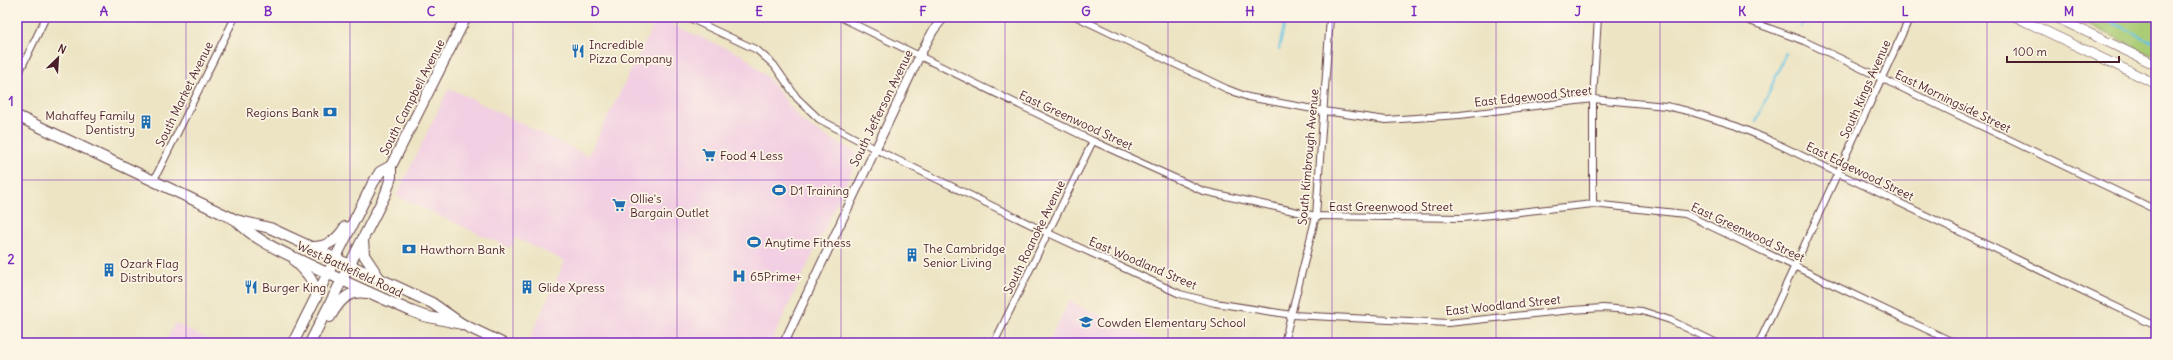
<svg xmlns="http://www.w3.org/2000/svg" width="2173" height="360" font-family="Delius,sans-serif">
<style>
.built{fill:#f2cfe2}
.green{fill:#aacc75;stroke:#7a7650}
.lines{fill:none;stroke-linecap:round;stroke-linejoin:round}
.stream{stroke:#65c4e3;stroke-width:2}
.minor-casing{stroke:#623d42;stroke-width:8}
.tertiary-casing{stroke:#623d42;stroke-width:10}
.secondary-casing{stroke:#623d42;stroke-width:10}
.primary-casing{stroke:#623d42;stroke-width:12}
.minor{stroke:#fff;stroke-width:6}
.tertiary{stroke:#fff;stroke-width:8}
.secondary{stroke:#fff;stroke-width:9}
.primary{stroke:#fff;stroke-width:10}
.grid{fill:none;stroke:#7b2cbf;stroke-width:1;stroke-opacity:0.55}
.labels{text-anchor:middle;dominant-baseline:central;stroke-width:3.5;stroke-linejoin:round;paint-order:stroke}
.poi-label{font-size:12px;fill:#4a1f2b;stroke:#fcf5e5;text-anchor:start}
.street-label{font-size:12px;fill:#4a1f2b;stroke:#fcf5e5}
.neatline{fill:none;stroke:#7b2cbf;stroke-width:1.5}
.grid-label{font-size:13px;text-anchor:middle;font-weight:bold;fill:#7b2cbf}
</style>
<rect width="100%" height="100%" fill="#fcf5e5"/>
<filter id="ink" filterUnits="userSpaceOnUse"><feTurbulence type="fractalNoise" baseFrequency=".025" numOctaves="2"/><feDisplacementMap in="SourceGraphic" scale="8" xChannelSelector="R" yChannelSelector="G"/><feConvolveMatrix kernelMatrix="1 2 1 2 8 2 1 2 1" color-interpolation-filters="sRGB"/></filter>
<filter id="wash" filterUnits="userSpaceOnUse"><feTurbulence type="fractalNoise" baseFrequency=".012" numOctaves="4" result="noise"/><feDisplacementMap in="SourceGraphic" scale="16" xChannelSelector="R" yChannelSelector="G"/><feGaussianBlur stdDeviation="0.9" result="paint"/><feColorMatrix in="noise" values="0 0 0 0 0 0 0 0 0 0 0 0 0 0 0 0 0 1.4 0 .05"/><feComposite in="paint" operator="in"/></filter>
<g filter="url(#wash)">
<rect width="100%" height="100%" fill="#ece4c3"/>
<g class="built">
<polygon points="657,18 744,56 767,77 802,121 823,135 860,154 771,343 542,343 530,338 565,261 515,238 510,248 396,196 449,88 588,156"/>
<polygon points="1069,301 1160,343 1048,343"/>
<polygon points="175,323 215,343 165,343"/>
</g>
<polygon class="green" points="2073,17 2156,17 2156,57"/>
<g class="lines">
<g class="stream">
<polyline points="2101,17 2156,44"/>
<polyline points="1801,27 1805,17"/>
<polyline points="1279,49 1286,17"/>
<polyline points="1756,122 1786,53"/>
</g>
</g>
</g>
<g filter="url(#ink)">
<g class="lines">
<g class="minor-casing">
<g id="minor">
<polyline points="687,17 757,50 774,65 797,98 819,119 875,149 1048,233 1180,294 1215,303 1292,315 1448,323 1572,310 1603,308 1642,311 1670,320 1717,343"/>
<polyline points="840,17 1093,141 1203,191 1316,216 1463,218 1593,204 1685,214 1955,343"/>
<polyline points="1077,17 1227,89 1248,97 1324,111 1386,120 1460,115 1593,99 1666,106 1688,111 1736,126 1769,140 2156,326"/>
<polyline points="1739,17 1804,41 2156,210"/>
<polyline points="17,77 46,17"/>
<polyline points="153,182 235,17"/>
<polyline points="1593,204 1593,99 1598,17"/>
<polyline points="994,343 1093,141"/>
<polyline points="1284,343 1316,216 1330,17"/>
<polyline points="1759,343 1910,17"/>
</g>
</g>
<g class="tertiary-casing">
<polyline id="tertiary" points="784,343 920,55 933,31 944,17"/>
</g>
<g class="secondary-casing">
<g id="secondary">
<polyline points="2016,17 2156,84"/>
<polyline points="2055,17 2156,65"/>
</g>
</g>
<g class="primary-casing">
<g id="primary">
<polyline points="17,116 236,220 270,228 432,303 462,324"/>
<path d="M 236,220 C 257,242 283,252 310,265 C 343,281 377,296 411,311 L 424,316 L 462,324 L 502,343"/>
<polyline points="363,240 364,255 380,279"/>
<path d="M 310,247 C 326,248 337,241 345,227"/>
<path d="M 295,261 C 305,271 317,282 316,298"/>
<path d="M 330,317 C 339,301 348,290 367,293"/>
<polyline points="293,343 373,183 380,172 391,166"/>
<polyline points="310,343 386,193 391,177 391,166 466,17"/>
</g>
</g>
<use href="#minor" class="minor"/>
<use href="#tertiary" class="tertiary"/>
<use href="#secondary" class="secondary"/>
<use href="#primary" class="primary"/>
</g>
</g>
<path class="grid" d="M 186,17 L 186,343M 350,17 L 350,343M 513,17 L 513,343M 677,17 L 677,343M 841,17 L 841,343M 1005,17 L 1005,343M 1168,17 L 1168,343M 1332,17 L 1332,343M 1496,17 L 1496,343M 1660,17 L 1660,343M 1823,17 L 1823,343M 1987,17 L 1987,343M 17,180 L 2156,180"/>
<defs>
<g id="restaurant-bare" transform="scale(1.08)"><path d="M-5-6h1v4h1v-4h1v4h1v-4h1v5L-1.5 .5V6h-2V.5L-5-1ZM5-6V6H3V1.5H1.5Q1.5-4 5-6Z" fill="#1f6fb2" stroke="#fcf5e5" stroke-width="2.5" paint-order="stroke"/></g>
<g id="bank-bare" transform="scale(1.08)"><path d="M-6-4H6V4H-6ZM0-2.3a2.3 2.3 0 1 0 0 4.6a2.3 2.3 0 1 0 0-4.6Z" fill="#1f6fb2" stroke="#fcf5e5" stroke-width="2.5" paint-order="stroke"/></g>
<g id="building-bare" transform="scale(1.08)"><path d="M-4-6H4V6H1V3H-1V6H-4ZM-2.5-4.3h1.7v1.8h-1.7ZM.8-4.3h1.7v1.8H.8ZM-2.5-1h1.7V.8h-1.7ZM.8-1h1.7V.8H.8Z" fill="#1f6fb2" stroke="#fcf5e5" stroke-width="2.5" paint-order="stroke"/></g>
<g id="supermarket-bare" transform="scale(1.08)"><path d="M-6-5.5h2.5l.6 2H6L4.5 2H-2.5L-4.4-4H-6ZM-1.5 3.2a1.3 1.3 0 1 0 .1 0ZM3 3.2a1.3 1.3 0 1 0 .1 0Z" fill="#1f6fb2" stroke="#fcf5e5" stroke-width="2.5" paint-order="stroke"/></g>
<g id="stadium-bare" transform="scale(1.08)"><path d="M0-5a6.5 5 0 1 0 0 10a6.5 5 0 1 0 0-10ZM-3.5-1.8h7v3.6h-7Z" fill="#1f6fb2" stroke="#fcf5e5" stroke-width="2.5" paint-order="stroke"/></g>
<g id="hospital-bare" transform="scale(1.08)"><path d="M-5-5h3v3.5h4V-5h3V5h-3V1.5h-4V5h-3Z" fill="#1f6fb2" stroke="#fcf5e5" stroke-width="2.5" paint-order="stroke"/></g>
<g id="school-bare" transform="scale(1.08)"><path d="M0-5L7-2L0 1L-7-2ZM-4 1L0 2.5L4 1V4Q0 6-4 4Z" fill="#1f6fb2" stroke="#fcf5e5" stroke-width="2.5" paint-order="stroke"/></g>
</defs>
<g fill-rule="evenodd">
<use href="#restaurant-bare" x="578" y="51"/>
<use href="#bank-bare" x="330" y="112"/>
<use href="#building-bare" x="146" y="122"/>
<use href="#supermarket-bare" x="709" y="155"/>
<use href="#stadium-bare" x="779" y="190"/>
<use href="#supermarket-bare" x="619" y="205"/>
<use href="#stadium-bare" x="754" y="242"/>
<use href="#bank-bare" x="409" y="249"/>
<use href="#building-bare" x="912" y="255"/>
<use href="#building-bare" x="109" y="270"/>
<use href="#hospital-bare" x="739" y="276"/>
<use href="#restaurant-bare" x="251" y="287"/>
<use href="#building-bare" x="527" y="287"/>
<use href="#school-bare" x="1086" y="322"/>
</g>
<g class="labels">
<g class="poi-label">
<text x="589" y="44">Incredible<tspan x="589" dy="14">Pizza Company</tspan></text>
<text x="319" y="112" text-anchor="end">Regions Bank</text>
<text x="135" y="115" text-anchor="end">Mahaffey Family<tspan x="135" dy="14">Dentistry</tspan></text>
<text x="720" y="155">Food 4 Less</text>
<text x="790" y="190">D1 Training</text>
<text x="630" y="198">Ollie's<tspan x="630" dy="14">Bargain Outlet</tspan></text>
<text x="765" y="242">Anytime Fitness</text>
<text x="923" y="248">The Cambridge<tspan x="923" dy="14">Senior Living</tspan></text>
<text x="420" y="249">Hawthorn Bank</text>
<text x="120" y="263">Ozark Flag<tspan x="120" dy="14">Distributors</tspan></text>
<text x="750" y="276">65Prime+</text>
<text x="262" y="287">Burger King</text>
<text x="538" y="287">Glide Xpress</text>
<text x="1097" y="322">Cowden Elementary School</text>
</g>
<g class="street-label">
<text transform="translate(1865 89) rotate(-66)">South Kings Avenue</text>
<text transform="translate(184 94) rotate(-64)">South Market Avenue</text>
<text transform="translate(1533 96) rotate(-6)">East Edgewood Street</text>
<text transform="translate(412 97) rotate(-63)">South Campbell Avenue</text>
<text transform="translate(1953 101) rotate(26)">East Morningside Street</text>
<text transform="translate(881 108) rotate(-64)">South Jefferson Avenue</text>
<text transform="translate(1076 120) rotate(25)">East Greenwood Street</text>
<text transform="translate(1308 157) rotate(-85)">South Kimbrough Avenue</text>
<text transform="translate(1860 171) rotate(26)">East Edgewood Street</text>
<text x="1391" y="206">East Greenwood Street</text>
<text transform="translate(1748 232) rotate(25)">East Greenwood Street</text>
<text transform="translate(1034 237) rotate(-64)">South Roanoke Avenue</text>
<text transform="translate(1143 263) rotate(23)">East Woodland Street</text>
<text transform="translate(350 269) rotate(25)">West Battlefield Road</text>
<text transform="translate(1503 305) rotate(-6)">East Woodland Street</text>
</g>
</g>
<rect width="2173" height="360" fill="none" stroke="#fcf5e5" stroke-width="44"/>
<g transform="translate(58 58) rotate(25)" stroke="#fcf5e5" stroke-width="3" paint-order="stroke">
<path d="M0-3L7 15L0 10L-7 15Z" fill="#4a1f2b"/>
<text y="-6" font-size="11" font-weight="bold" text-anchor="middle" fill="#4a1f2b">N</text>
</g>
<path d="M2007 56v6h112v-6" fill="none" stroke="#4a1f2b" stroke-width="2"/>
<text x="2013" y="56" font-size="12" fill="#4a1f2b" stroke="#fcf5e5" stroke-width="3" paint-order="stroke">100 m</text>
<rect x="22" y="22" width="2129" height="316" class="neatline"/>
<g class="grid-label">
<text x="104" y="16">A</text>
<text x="268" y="16">B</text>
<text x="431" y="16">C</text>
<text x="595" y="16">D</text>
<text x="759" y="16">E</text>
<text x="923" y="16">F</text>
<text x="1086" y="16">G</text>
<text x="1250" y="16">H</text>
<text x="1414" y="16">I</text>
<text x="1578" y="16">J</text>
<text x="1742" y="16">K</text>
<text x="1905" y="16">L</text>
<text x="2069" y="16">M</text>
<text x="11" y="106">1</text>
<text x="11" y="264">2</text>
</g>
</svg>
